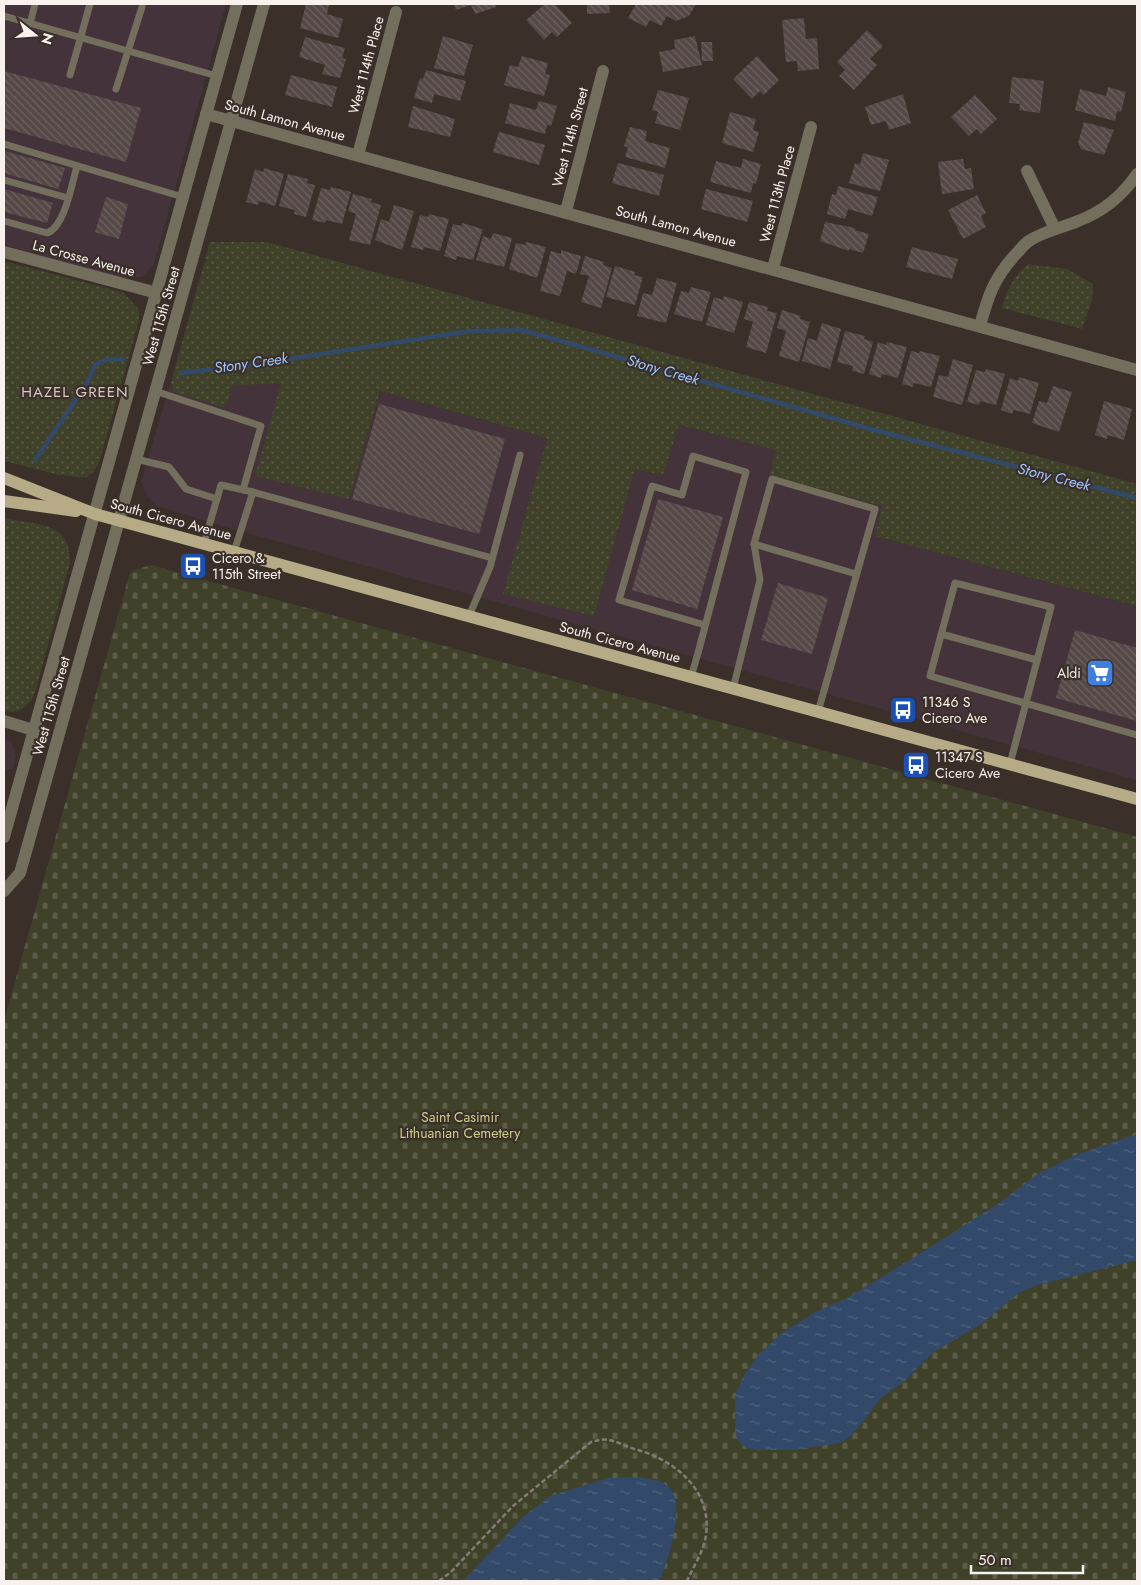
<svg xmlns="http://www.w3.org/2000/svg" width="1141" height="1585" font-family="Jost,sans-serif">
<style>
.commercial{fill:#45333c}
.grass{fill:url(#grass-dots)}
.cemetery{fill:url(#cemetery-stones)}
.water{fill:url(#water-ripples)}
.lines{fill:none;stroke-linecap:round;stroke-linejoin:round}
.stream{stroke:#324969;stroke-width:4.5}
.building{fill:url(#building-back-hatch)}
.path{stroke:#847b75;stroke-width:2.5;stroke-dasharray:5 2.5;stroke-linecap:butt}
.service{stroke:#746f5d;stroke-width:7}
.minor{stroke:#746f5d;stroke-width:12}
.tertiary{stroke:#746f5d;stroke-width:12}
.primary{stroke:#b6ab86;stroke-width:12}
.labels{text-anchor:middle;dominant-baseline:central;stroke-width:4.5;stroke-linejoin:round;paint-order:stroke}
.street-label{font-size:14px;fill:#f8f1ed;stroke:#3a2f29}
.poi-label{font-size:14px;fill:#f8f1ed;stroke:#3a2f29;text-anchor:start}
.park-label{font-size:14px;fill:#cace87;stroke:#3a2f29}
.water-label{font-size:15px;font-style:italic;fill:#9cc4fd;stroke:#3a2f29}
.neighbourhood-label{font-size:15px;letter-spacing:1px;fill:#d7c9c2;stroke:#3a2f29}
</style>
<defs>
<pattern id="grass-dots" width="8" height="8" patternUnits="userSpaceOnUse" patternTransform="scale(1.25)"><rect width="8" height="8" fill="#404129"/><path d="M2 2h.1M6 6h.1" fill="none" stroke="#5c5d48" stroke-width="1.8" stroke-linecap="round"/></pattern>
<pattern id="cemetery-stones" width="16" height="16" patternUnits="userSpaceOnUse" patternTransform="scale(1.25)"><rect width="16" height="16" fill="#404129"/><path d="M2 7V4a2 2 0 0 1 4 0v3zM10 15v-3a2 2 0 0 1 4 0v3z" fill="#5c5d48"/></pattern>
<pattern id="water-ripples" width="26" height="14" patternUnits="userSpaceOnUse" patternTransform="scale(1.25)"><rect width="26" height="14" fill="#324969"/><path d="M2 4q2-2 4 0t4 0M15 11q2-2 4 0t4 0" fill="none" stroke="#50647f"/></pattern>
<pattern id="building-back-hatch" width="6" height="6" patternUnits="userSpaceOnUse" patternTransform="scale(1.25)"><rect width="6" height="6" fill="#554846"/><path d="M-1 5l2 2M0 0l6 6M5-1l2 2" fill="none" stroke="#6e6361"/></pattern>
</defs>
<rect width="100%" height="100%" fill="#3a2f29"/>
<g class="commercial">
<polygon points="4,4 226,4 154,264 142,277 122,278 4,245"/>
<polygon points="171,382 172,388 225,408 232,386 281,383 349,499 380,391 547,438 504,594 594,615 635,469 663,475 679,425 777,450 771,475 883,506 875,536 1137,606 1137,780 226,527 157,506 147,496 141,482"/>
<polygon points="4,738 12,743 16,756 13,769 4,770"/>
</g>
<g class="grass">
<polygon points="210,242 267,242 1137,484 1137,606 875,536 882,506 770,475 776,450 679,425 663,475 635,469 594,616 503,594 547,438 380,391 349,499 255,476 281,383 232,386 225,408 174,392 171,382"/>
<polygon points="4,261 124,293 139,310 139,321 99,463 93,472 86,478 59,475 4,461"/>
<path d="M 1028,264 L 1067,269 L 1093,284 L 1092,300 L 1082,329 L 1002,308 C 1005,292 1015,274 1028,264 Z"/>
<path d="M 4,518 C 35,525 72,521 70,563 L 35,693 C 28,707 20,714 4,711 Z"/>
</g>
<polygon class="cemetery" points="151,565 1137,837 1137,1581 4,1581 4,1021 129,576 131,571"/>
<g class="water">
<polygon points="1137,1134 1137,1260 1034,1286 1019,1293 981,1324 932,1353 906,1380 881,1398 853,1434 840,1443 793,1450 759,1450 746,1448 739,1442 735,1432 735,1395 743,1377 758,1355 783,1332 815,1312 845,1299 913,1258 999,1203 1039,1173 1073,1156"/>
<path d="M 608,1478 C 625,1478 654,1474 669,1487 C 686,1503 668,1563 659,1581 L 463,1581 L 523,1517 L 550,1496 Z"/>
</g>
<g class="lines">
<g class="stream">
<polyline points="181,373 256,364 470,331 522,330 874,430 1137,498"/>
<polyline points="35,460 87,383 95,365 105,360 123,359"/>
</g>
</g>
<g class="building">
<polygon points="306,4 329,5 327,14 343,19 338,38 300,28"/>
<polygon points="454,4 495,4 496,7 475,14 471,5 456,10"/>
<polygon points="545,4 555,4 572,23 557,37 552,32 544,40 526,20"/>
<polygon points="587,4 609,4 610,13 587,14"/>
<polygon points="636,4 696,4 689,16 676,21 667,16 661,26 650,20 646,27 628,18"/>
<polygon points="804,18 806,39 817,38 819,69 798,71 797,61 786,62 782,20"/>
<polygon points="867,30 883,46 870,59 877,65 854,90 839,76 845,70 837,62"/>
<polygon points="443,36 473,45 464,76 434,68"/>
<polygon points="695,36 702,65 663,72 659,52 675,49 674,40"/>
<polygon points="305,37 345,48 342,58 346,59 340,78 322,74 325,65 299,57"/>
<polygon points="701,42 712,42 713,61 702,61"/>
<polygon points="522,56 548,63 545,74 550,75 544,96 504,85 510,65 518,67"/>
<polygon points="757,56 779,80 764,95 760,91 752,99 733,79"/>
<polygon points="426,70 466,81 460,101 434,94 432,103 414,98 420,78 423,79"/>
<polygon points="4,71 141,108 126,162 4,128"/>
<polygon points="291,75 337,87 332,107 285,95"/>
<polygon points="1012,77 1044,81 1040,113 1019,110 1020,104 1009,103"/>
<polygon points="1108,87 1126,92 1121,112 1117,111 1115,121 1075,110 1080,89 1106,96"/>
<polygon points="658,90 689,98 680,130 655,123 658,112 652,110"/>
<polygon points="903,94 911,123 889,130 886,121 871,125 865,107"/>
<polygon points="975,95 997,119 981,134 977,129 969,136 951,117"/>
<polygon points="539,101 557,106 551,126 547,125 545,134 505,123 510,103 536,110"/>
<polygon points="413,106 455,119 450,137 408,127"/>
<polygon points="730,112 756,119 753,130 759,132 753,152 722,143"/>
<polygon points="1084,122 1114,130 1104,155 1081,149 1078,143"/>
<polygon points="630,127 647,131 645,141 670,148 665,168 625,157 628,147 624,146"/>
<polygon points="499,132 545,145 539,165 493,152"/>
<polygon points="4,151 65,168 58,189 4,173"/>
<polygon points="863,153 889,160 880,191 849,183 855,163 860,165"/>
<polygon points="743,159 761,164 756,184 753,183 751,193 710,182 716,161 741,168"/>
<polygon points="963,159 965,169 971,168 974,189 942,194 938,162"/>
<polygon points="618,163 664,175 659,196 612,183"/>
<polygon points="264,168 284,174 275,206 259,201 258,205 246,202 255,169 263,172"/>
<polygon points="288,174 308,179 307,183 315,185 306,217 294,214 295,210 279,206"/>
<polygon points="838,186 878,197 872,216 848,209 845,219 827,214 832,194 836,195"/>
<polygon points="331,187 351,192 342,224 326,220 325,223 312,220 321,188 330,190"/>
<polygon points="4,189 53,203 47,223 4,212"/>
<polygon points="706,189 753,201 747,222 701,209"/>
<polygon points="353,194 372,199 371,202 381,205 370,245 349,240 356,214 348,211"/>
<polygon points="977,195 986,213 981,216 986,227 963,239 948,210"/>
<polygon points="106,197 128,204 119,239 95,232"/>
<polygon points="394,205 414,211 402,250 375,240 381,219 389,222"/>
<polygon points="429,214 449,219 440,251 424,247 423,250 411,247 420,215 428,217"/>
<polygon points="825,222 855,228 855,230 869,234 863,253 849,249 849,251 820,241"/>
<polygon points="462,223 483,229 473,260 457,256 456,260 444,256 453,224 462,226"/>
<polygon points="493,233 512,238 504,267 476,260 483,236 491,239"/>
<polygon points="526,242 546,247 537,278 509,269 516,243 525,245"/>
<polygon points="912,247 958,259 952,279 906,267"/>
<polygon points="561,250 581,256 576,274 567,271 560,296 540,291 551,251 561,254"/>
<polygon points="585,256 604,262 603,265 612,268 601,308 581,302 589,276 580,274"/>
<polygon points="615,266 635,272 634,275 643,277 635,305 606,297"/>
<polygon points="657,278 677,283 666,323 637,316 643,293 652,295"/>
<polygon points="691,287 711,292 702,322 674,314 681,291 689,293"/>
<polygon points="724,296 743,302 734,333 706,325 714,297 723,300"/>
<polygon points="749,302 768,307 767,311 777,313 766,353 746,347 753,322 744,319"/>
<polygon points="782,310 801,316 800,319 810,322 799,362 779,356 786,331 777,328"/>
<polygon points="822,323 841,329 830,369 802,361 808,338 817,341"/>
<polygon points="845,331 865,336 864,339 873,342 864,374 852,371 853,366 837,362"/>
<polygon points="878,342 886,345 887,342 907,347 898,378 882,374 881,378 869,374"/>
<polygon points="911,351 919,353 920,351 940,356 931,387 914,383 913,387 902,384"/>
<polygon points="953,359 973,365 962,405 933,397 939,375 948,377"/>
<polygon points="986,369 1005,374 996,405 980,401 979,405 967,402 976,370 985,372"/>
<polygon points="1019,377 1039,383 1030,414 1014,410 1012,414 1001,410 1010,378 1018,381"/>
<polygon points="1053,386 1072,392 1059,432 1032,423 1039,401 1047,403"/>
<polygon points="1104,401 1132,409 1124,440 1108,435 1107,439 1095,435"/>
<polygon points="379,404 505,439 479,534 352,499"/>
<polygon points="658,499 723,517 697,609 632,590"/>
<polygon points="778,583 828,598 812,654 761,640"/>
<polygon points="1075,630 1137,648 1137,721 1056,698"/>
</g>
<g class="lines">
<path class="path" d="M 439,1581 L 451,1572 L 513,1506 L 591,1442 C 612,1435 618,1445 638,1450 C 676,1461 712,1491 706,1535 C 704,1551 693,1567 687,1581"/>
<g class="service">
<polyline points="4,16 217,76"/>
<polyline points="30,24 35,4"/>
<polyline points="70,75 90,4"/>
<polyline points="116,89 142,7"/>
<polyline points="4,144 183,197"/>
<polyline points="4,180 68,198"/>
<path d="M 4,221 L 47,233 C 65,227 72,183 77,166"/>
<polyline points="155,391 261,426 243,490"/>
<polyline points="136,459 169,467 186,489 217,499"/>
<polyline points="204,543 221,485 253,492"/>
<polyline points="754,544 856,574"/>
<polyline points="234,552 253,492 492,558"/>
<polyline points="469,616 490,567 520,455"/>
<polyline points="941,634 1037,660"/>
<polyline points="691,677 698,653 746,472 693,456 682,495 652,486 619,600 705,625"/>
<polyline points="733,689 760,580 754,544 772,479 875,509 818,712"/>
<polyline points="1010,764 1051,607 955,583 930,676 1137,735"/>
</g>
<g class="minor">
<polyline points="206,114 1137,370"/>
<polyline points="358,155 396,12"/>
<polyline points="1027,171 1055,229"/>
<polyline points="566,211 603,71"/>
<polyline points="4,252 157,293"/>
<polyline points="773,268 811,127"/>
<path d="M 980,326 C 988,296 994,278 1015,255 C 1020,250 1024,244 1029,241 C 1044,231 1062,228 1078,221 C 1102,212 1123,195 1137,174"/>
<polyline points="4,721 33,730"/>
</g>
<g class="tertiary">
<polyline points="4,837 237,4"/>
<polyline points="4,891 20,873 264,4"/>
</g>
<g class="primary">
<polyline points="4,478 95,514 1137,799"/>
<polyline points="4,501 76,511"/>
</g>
</g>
<defs>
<g id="bus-square" transform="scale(1.4375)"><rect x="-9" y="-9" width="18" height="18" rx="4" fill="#1a4fb4" stroke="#3a2f29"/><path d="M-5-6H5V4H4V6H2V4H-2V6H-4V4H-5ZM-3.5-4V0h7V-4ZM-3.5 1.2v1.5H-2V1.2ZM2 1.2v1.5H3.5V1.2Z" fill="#fff"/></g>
<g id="supermarket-square" transform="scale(1.4375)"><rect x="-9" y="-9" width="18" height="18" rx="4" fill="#3f7fe0" stroke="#3a2f29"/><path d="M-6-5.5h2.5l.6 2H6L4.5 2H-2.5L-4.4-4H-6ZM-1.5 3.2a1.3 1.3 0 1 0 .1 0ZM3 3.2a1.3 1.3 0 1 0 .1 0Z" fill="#fff"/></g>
</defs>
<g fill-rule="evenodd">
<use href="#bus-square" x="193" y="566"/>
<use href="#supermarket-square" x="1100" y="673"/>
<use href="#bus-square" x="903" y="710"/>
<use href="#bus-square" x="916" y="765"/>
</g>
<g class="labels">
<g class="street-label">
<text transform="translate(366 65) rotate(-75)">West 114th Place</text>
<text transform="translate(285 120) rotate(15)">South Lamon Avenue</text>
<text transform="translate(570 137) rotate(-75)">West 114th Street</text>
<text transform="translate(777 194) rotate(-75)">West 113th Place</text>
<text transform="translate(676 226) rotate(15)">South Lamon Avenue</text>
<text transform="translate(84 258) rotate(15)">La Crosse Avenue</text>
<text transform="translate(161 316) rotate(-74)">West 115th Street</text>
<text transform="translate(171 519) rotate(15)">South Cicero Avenue</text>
<text transform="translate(620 642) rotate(15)">South Cicero Avenue</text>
<text transform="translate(51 706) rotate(-74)">West 115th Street</text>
</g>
<g class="poi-label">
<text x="212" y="558">Cicero &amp;<tspan x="212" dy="16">115th Street</tspan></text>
<text x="1081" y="673" text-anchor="end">Aldi</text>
<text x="922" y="702">11346 S<tspan x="922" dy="16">Cicero Ave</tspan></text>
<text x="935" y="757">11347 S<tspan x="935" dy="16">Cicero Ave</tspan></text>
</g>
<g class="park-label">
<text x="460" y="1117">Saint Casimir<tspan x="460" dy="16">Lithuanian Cemetery</tspan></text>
</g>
<g class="water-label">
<text transform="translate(251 363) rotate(-8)">Stony Creek</text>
<text transform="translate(663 370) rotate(16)">Stony Creek</text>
<text transform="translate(1054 477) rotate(14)">Stony Creek</text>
</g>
<g class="neighbourhood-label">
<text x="75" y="392">HAZEL GREEN</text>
</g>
</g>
<rect width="1141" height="1585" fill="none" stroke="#f8f1ed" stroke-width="10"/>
<g transform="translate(35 35) rotate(107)" stroke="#3a2f29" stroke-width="4" paint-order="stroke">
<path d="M0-4L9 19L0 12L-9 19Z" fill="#f8f1ed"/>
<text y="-8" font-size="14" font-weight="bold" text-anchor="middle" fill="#f8f1ed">N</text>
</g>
<path d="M971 1565v8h112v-8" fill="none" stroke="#f8f1ed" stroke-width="2.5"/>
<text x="978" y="1565" font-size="15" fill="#f8f1ed" stroke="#3a2f29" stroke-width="4" paint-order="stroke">50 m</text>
</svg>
